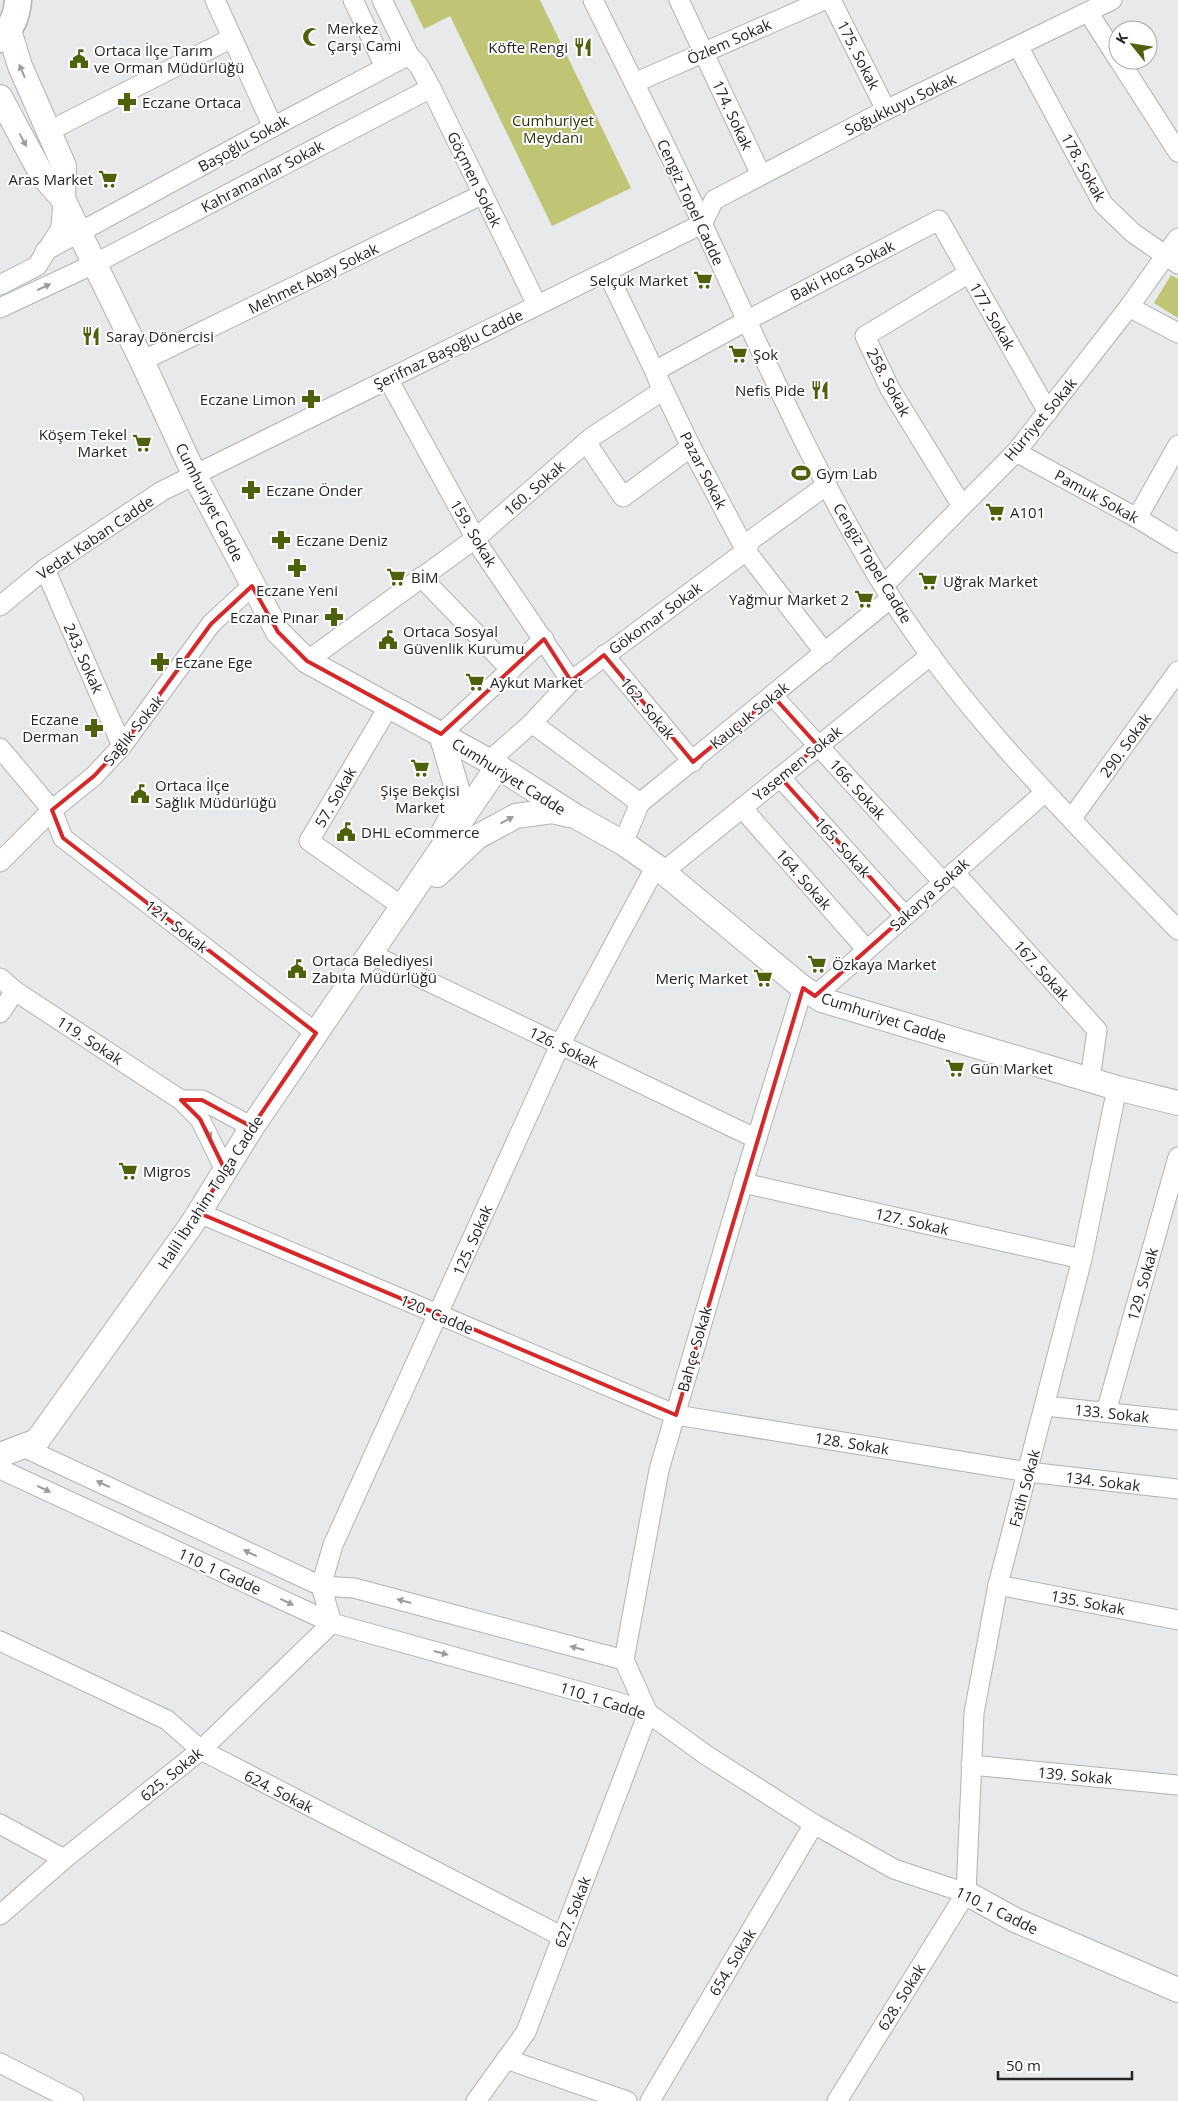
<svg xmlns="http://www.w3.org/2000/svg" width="1178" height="2101" font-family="'Open Sans',sans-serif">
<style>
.green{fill:#c0c576}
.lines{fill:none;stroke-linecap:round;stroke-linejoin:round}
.minor-casing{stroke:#b0b2b4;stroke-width:21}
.tertiary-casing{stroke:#b0b2b4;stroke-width:26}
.secondary-casing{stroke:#b0b2b4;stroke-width:29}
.minor{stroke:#fff;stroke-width:19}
.tertiary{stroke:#fff;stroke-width:24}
.secondary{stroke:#fff;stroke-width:26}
.oneway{fill:#9d9d9d}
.marked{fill:none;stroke:#d62828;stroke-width:4;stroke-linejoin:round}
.labels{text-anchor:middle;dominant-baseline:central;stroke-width:4;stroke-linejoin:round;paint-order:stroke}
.poi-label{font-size:15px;fill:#252526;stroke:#fff;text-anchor:start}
.street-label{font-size:15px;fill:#252526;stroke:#fff}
.park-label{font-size:15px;fill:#31330b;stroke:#fff}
</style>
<rect width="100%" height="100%" fill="#e7e9eb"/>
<g class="green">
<polygon points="410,0 540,0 631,188 552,226 450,16 424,29"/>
<polygon points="1171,275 1178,279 1178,318 1154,303"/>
</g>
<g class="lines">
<g class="minor-casing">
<g id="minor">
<polyline points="215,0 273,127"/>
<polyline points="353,0 385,67"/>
<polyline points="382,0 409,55 419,66 431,88 537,305"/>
<path d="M 593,0 C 630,75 668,149 703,225 C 761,351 817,480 891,598 C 970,722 1077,825 1178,930"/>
<polyline points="679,0 761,175"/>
<polyline points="831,0 886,110"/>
<polyline points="1088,12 1118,59"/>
<polyline points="1018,46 1103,204 1133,233 1178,264"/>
<polyline points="1119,60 1178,152"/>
<polyline points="634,83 824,0"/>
<polyline points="49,131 232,38"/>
<polyline points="45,251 273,127 409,55"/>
<polyline points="607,272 691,447 746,551 825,653"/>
<polyline points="0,285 37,266 61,228 63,199"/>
<polyline points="1129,307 1178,333"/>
<polyline points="0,308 94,264 431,88"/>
<polyline points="142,361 483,194"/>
<polyline points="388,379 482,550 571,681"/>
<polyline points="586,442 623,497 691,447"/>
<polyline points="1016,452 1137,518 1178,543"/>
<polyline points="962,506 890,389 865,336 969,273"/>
<polyline points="1137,518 1178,445"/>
<polyline points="45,569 122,746"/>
<polyline points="421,577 511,670"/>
<polyline points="884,585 1016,452 1129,307 1178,238"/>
<polyline points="0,606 45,569 162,491 702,224 714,200 886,110 1112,0"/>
<polyline points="604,655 693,762"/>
<polyline points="307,661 476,538 592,437 662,391 655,371 746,321 939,220 1048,412"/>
<polyline points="773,696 943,882"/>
<polyline points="389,706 309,841 403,907"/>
<polyline points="532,723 640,803"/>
<polyline points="441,734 544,639"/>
<polyline points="0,748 52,810 63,838 316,1033"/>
<polyline points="489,761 532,723 571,681 746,551 751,540 827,485"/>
<polyline points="780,777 905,916"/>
<polyline points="742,808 867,950"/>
<polyline points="1072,818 1178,671"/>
<polyline points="623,843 640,803 891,598"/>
<polyline points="0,862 52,810 94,776 122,746 211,624 252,586"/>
<polyline points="663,872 931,655"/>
<polyline points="954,872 1097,1030 1090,1080"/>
<polyline points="371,954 757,1139"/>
<polyline points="0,978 15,991 181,1100 200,1119 225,1170"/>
<polyline points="815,996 1044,793"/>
<polyline points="0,1013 15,991"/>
<polyline points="181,1100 202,1100 252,1127"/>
<polyline points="743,1183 1082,1259"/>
<polyline points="199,1213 676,1415 1028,1472 1178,1489"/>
<polyline points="1045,1406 1178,1420"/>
<polyline points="1106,1412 1178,1157"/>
<polyline points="23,1447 321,1586 354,1588 624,1660"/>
<polyline points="0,1469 332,1623 621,1703 648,1713 706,1755 814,1824 894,1869 966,1893"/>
<polyline points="998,1585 1178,1620"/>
<polyline points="0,1641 167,1720 201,1750 563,1937"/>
<polyline points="648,1713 624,1660 659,1470 743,1183 803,988"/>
<polyline points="971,1765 1178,1785"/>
<polyline points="0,1824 64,1859"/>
<polyline points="0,1915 64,1859 201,1750 332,1623 321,1586 333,1545 560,1045 656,866"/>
<polyline points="506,2059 627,2101"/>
<polyline points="0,2063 74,2101"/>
<polyline points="476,2101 526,2032 648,1713"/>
<polyline points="650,2101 814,1824"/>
<polyline points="837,2101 966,1893 974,1713 998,1585 1082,1259 1117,1088"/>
</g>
</g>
<g class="tertiary-casing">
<g id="tertiary">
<polyline points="9,30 20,66 64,166 63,199"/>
<polyline points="0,97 42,175 63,199 142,361 194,474 278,632 307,661 489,761 575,816 623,843 656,866 803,988 822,1000 1117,1088 1178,1103"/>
<polyline points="441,734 457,789 450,820 443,833"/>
<polyline points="437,875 477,837 516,816 552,811 569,815"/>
<polyline points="0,1455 37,1441 192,1224 252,1127 498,766"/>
<polyline points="966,1893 1015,1920 1178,1990"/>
</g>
</g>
<g class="secondary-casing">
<path id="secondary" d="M 0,39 C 12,28 17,16 18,0"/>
</g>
<use href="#minor" class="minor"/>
<use href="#tertiary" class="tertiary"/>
<use href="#secondary" class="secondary"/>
</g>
<defs><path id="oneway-solid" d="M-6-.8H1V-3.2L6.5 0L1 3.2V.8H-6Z" transform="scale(1.25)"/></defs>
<g class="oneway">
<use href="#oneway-solid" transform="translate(22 71) rotate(-113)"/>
<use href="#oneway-solid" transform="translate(23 140) rotate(62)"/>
<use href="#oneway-solid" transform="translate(44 287) rotate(-25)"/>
<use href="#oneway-solid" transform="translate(507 820) rotate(-28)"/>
<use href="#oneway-solid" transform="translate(208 1132) rotate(62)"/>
<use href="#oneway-solid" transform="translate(103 1484) rotate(-155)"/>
<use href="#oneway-solid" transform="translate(44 1489) rotate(25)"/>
<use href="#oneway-solid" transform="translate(250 1553) rotate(-155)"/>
<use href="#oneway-solid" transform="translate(404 1601) rotate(-165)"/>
<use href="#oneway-solid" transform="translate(287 1602) rotate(25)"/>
<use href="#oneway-solid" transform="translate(577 1648) rotate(-165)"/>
<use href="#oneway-solid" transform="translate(441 1653) rotate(15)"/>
</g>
<path class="marked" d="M 252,586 L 278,632 L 307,661 L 441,734 L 544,639 L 571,681 L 604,655 L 693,762 L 773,696 L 818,746 L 780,777 L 905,916 L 815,996 L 803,988 L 676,1415 L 199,1213 L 225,1170 L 200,1119 L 181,1100 L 202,1100 L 252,1127 L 316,1033 L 63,838 L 52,810 L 94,776 L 122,746 L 211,624 Z"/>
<defs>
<g id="mosque-bare" transform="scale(1.5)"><path d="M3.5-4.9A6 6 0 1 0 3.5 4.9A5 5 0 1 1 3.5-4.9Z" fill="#4e620c" stroke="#fff" stroke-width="2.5" paint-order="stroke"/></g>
<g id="restaurant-bare" transform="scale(1.5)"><path d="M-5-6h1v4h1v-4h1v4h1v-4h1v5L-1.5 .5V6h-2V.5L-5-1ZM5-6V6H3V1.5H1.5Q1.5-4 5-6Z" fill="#4e620c" stroke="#fff" stroke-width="2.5" paint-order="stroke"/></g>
<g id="civic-bare" transform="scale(1.5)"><path d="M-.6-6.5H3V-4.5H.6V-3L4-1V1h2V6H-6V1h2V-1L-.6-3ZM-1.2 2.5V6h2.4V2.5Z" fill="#4e620c" stroke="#fff" stroke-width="2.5" paint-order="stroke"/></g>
<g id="pharmacy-bare" transform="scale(1.5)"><path d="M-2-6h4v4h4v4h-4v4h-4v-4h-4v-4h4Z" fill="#4e620c" stroke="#fff" stroke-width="2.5" paint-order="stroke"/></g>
<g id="supermarket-bare" transform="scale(1.5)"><path d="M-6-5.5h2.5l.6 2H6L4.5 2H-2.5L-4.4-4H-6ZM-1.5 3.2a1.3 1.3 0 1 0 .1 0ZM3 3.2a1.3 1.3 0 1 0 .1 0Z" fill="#4e620c" stroke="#fff" stroke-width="2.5" paint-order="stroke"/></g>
<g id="stadium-bare" transform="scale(1.5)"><path d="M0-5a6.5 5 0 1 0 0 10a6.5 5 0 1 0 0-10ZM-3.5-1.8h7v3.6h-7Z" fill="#4e620c" stroke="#fff" stroke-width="2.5" paint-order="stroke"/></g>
</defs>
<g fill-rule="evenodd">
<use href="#mosque-bare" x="312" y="37"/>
<use href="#restaurant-bare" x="583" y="47"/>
<use href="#civic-bare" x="79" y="59"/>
<use href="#pharmacy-bare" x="127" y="102"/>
<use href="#supermarket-bare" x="108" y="179"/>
<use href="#supermarket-bare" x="703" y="280"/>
<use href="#restaurant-bare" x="91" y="336"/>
<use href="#supermarket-bare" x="738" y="354"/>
<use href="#restaurant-bare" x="820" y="390"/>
<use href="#pharmacy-bare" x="311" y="399"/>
<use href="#supermarket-bare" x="142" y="443"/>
<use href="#stadium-bare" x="801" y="473"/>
<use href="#pharmacy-bare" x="251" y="490"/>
<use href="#supermarket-bare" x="995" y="512"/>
<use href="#pharmacy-bare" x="281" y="540"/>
<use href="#pharmacy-bare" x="297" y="568"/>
<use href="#supermarket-bare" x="396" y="577"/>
<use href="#supermarket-bare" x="928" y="581"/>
<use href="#supermarket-bare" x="864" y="599"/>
<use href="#pharmacy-bare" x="334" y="617"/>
<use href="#civic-bare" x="388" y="640"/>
<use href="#pharmacy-bare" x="160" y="662"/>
<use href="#supermarket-bare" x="475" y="682"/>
<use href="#pharmacy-bare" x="94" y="728"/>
<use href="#supermarket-bare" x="420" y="768"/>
<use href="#civic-bare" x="140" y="794"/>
<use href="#civic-bare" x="346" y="832"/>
<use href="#supermarket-bare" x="817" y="964"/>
<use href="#civic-bare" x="297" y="969"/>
<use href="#supermarket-bare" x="763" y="978"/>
<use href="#supermarket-bare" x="955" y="1068"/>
<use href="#supermarket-bare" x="128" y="1171"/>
</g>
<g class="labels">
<g class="poi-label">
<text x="327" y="28">Merkez<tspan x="327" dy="17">Çarşı Cami</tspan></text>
<text x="568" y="47" text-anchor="end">Köfte Rengi</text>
<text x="94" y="50">Ortaca İlçe Tarım<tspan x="94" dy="17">ve Orman Müdürlüğü</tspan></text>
<text x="142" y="102">Eczane Ortaca</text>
<text x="93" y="179" text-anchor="end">Aras Market</text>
<text x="688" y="280" text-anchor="end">Selçuk Market</text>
<text x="106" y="336">Saray Dönercisi</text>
<text x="753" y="354">Şok</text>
<text x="805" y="390" text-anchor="end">Nefis Pide</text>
<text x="296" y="399" text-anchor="end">Eczane Limon</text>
<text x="127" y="434" text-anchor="end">Köşem Tekel<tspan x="127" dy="17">Market</tspan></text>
<text x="816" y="473">Gym Lab</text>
<text x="266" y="490">Eczane Önder</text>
<text x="1010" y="512">A101</text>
<text x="296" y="540">Eczane Deniz</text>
<text x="411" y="577">BİM</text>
<text x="943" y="581">Uğrak Market</text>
<text x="297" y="590" text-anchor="middle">Eczane Yeni</text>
<text x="849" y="599" text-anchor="end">Yağmur Market 2</text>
<text x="319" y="617" text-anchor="end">Eczane Pınar</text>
<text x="403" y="631">Ortaca Sosyal<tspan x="403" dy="17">Güvenlik Kurumu</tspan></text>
<text x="175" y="662">Eczane Ege</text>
<text x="490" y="682">Aykut Market</text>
<text x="79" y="719" text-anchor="end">Eczane<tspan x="79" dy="17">Derman</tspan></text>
<text x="155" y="785">Ortaca İlçe<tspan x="155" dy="17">Sağlık Müdürlüğü</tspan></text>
<text x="420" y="790" text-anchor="middle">Şişe Bekçisi<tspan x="420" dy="17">Market</tspan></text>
<text x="361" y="832">DHL eCommerce</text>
<text x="312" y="960">Ortaca Belediyesi<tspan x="312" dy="17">Zabıta Müdürlüğü</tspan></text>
<text x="832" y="964">Özkaya Market</text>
<text x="748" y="978" text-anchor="end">Meriç Market</text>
<text x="970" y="1068">Gün Market</text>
<text x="143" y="1171">Migros</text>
</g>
<g class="street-label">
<text transform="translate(729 41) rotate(-24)">Özlem Sokak</text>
<text transform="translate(859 55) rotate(63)">175. Sokak</text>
<text transform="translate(900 104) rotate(-26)">Soğukkuyu Sokak</text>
<text transform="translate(733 115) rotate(65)">174. Sokak</text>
<text transform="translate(243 143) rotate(-29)">Başoğlu Sokak</text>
<text transform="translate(1084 167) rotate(61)">178. Sokak</text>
<text transform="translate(262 176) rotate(-28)">Kahramanlar Sokak</text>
<text transform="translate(475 179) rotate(64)">Göçmen Sokak</text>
<text transform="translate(691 202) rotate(65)">Cengiz Topel Cadde</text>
<text transform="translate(842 270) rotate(-27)">Baki Hoca Sokak</text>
<text transform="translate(313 278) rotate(-26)">Mehmet Abay Sokak</text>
<text transform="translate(993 316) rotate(60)">177. Sokak</text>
<text transform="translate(448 349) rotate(-26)">Şerifnaz Başoğlu Cadde</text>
<text transform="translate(889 382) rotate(62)">258. Sokak</text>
<text transform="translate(1040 419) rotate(-50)">Hürriyet Sokak</text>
<text transform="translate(704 470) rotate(63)">Pazar Sokak</text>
<text transform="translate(534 488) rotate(-41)">160. Sokak</text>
<text transform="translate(1097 496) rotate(29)">Pamuk Sokak</text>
<text transform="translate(210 502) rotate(63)">Cumhuriyet Cadde</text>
<text transform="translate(474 533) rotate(59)">159. Sokak</text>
<text transform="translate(95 537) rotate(-34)">Vedat Kaban Cadde</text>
<text transform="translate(873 563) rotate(59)">Cengiz Topel Cadde</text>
<text transform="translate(655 618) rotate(-36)">Gökomar Sokak</text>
<text transform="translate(84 658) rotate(66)">243. Sokak</text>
<text transform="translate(648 708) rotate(50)">162. Sokak</text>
<text transform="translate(749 715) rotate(-39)">Kauçuk Sokak</text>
<text transform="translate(133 730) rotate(-51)">Sağlık Sokak</text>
<text transform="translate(1125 745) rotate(-54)">290. Sokak</text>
<text transform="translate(797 763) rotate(-39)">Yasemen Sokak</text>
<text transform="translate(509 776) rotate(32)">Cumhuriyet Cadde</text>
<text transform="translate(858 789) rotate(48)">166. Sokak</text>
<text transform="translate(335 797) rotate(-60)">57. Sokak</text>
<text transform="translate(843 847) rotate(48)">165. Sokak</text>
<text transform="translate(804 879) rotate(49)">164. Sokak</text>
<text transform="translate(929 894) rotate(-42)">Sakarya Sokak</text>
<text transform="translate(177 926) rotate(38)">121. Sokak</text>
<text transform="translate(1042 970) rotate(48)">167. Sokak</text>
<text transform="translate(884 1017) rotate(18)">Cumhuriyet Cadde</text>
<text transform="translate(90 1040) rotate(33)">119. Sokak</text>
<text transform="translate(564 1047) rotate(26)">126. Sokak</text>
<text transform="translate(210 1192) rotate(-57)">Halil İbrahim Tolga Cadde</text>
<text transform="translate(912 1221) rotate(13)">127. Sokak</text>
<text transform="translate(472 1240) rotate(-66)">125. Sokak</text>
<text transform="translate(1142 1284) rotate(-74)">129. Sokak</text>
<text transform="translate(437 1314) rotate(23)">120. Cadde</text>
<text transform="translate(694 1349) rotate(-74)">Bahçe Sokak</text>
<text transform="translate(1112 1413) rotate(6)">133. Sokak</text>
<text transform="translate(852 1443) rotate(9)">128. Sokak</text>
<text transform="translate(1103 1481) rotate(7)">134. Sokak</text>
<text transform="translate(1024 1488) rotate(-75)">Fatih Sokak</text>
<text transform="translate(220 1571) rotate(25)">110_1 Cadde</text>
<text transform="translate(1088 1602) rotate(11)">135. Sokak</text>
<text transform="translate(603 1700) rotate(18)">110_1 Cadde</text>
<text transform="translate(171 1774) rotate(-39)">625. Sokak</text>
<text transform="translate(1075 1775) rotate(5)">139. Sokak</text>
<text transform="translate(279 1791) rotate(27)">624. Sokak</text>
<text transform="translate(997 1910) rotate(26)">110_1 Cadde</text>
<text transform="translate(572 1912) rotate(-69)">627. Sokak</text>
<text transform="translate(732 1962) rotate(-59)">654. Sokak</text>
<text transform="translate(901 1997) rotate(-58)">628. Sokak</text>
</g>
<g class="park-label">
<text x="553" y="120">Cumhuriyet<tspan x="553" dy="17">Meydanı</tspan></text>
</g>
</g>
<g transform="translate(1133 45) rotate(300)"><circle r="24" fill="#ffffff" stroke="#a8a8a8"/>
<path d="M0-4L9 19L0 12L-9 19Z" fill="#4e620c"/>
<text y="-8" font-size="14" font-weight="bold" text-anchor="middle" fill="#252526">K</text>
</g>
<path d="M998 2071v8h134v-8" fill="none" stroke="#252526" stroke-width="2.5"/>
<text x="1006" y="2071" font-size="15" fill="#252526" stroke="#ffffff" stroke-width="4" paint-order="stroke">50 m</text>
</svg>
